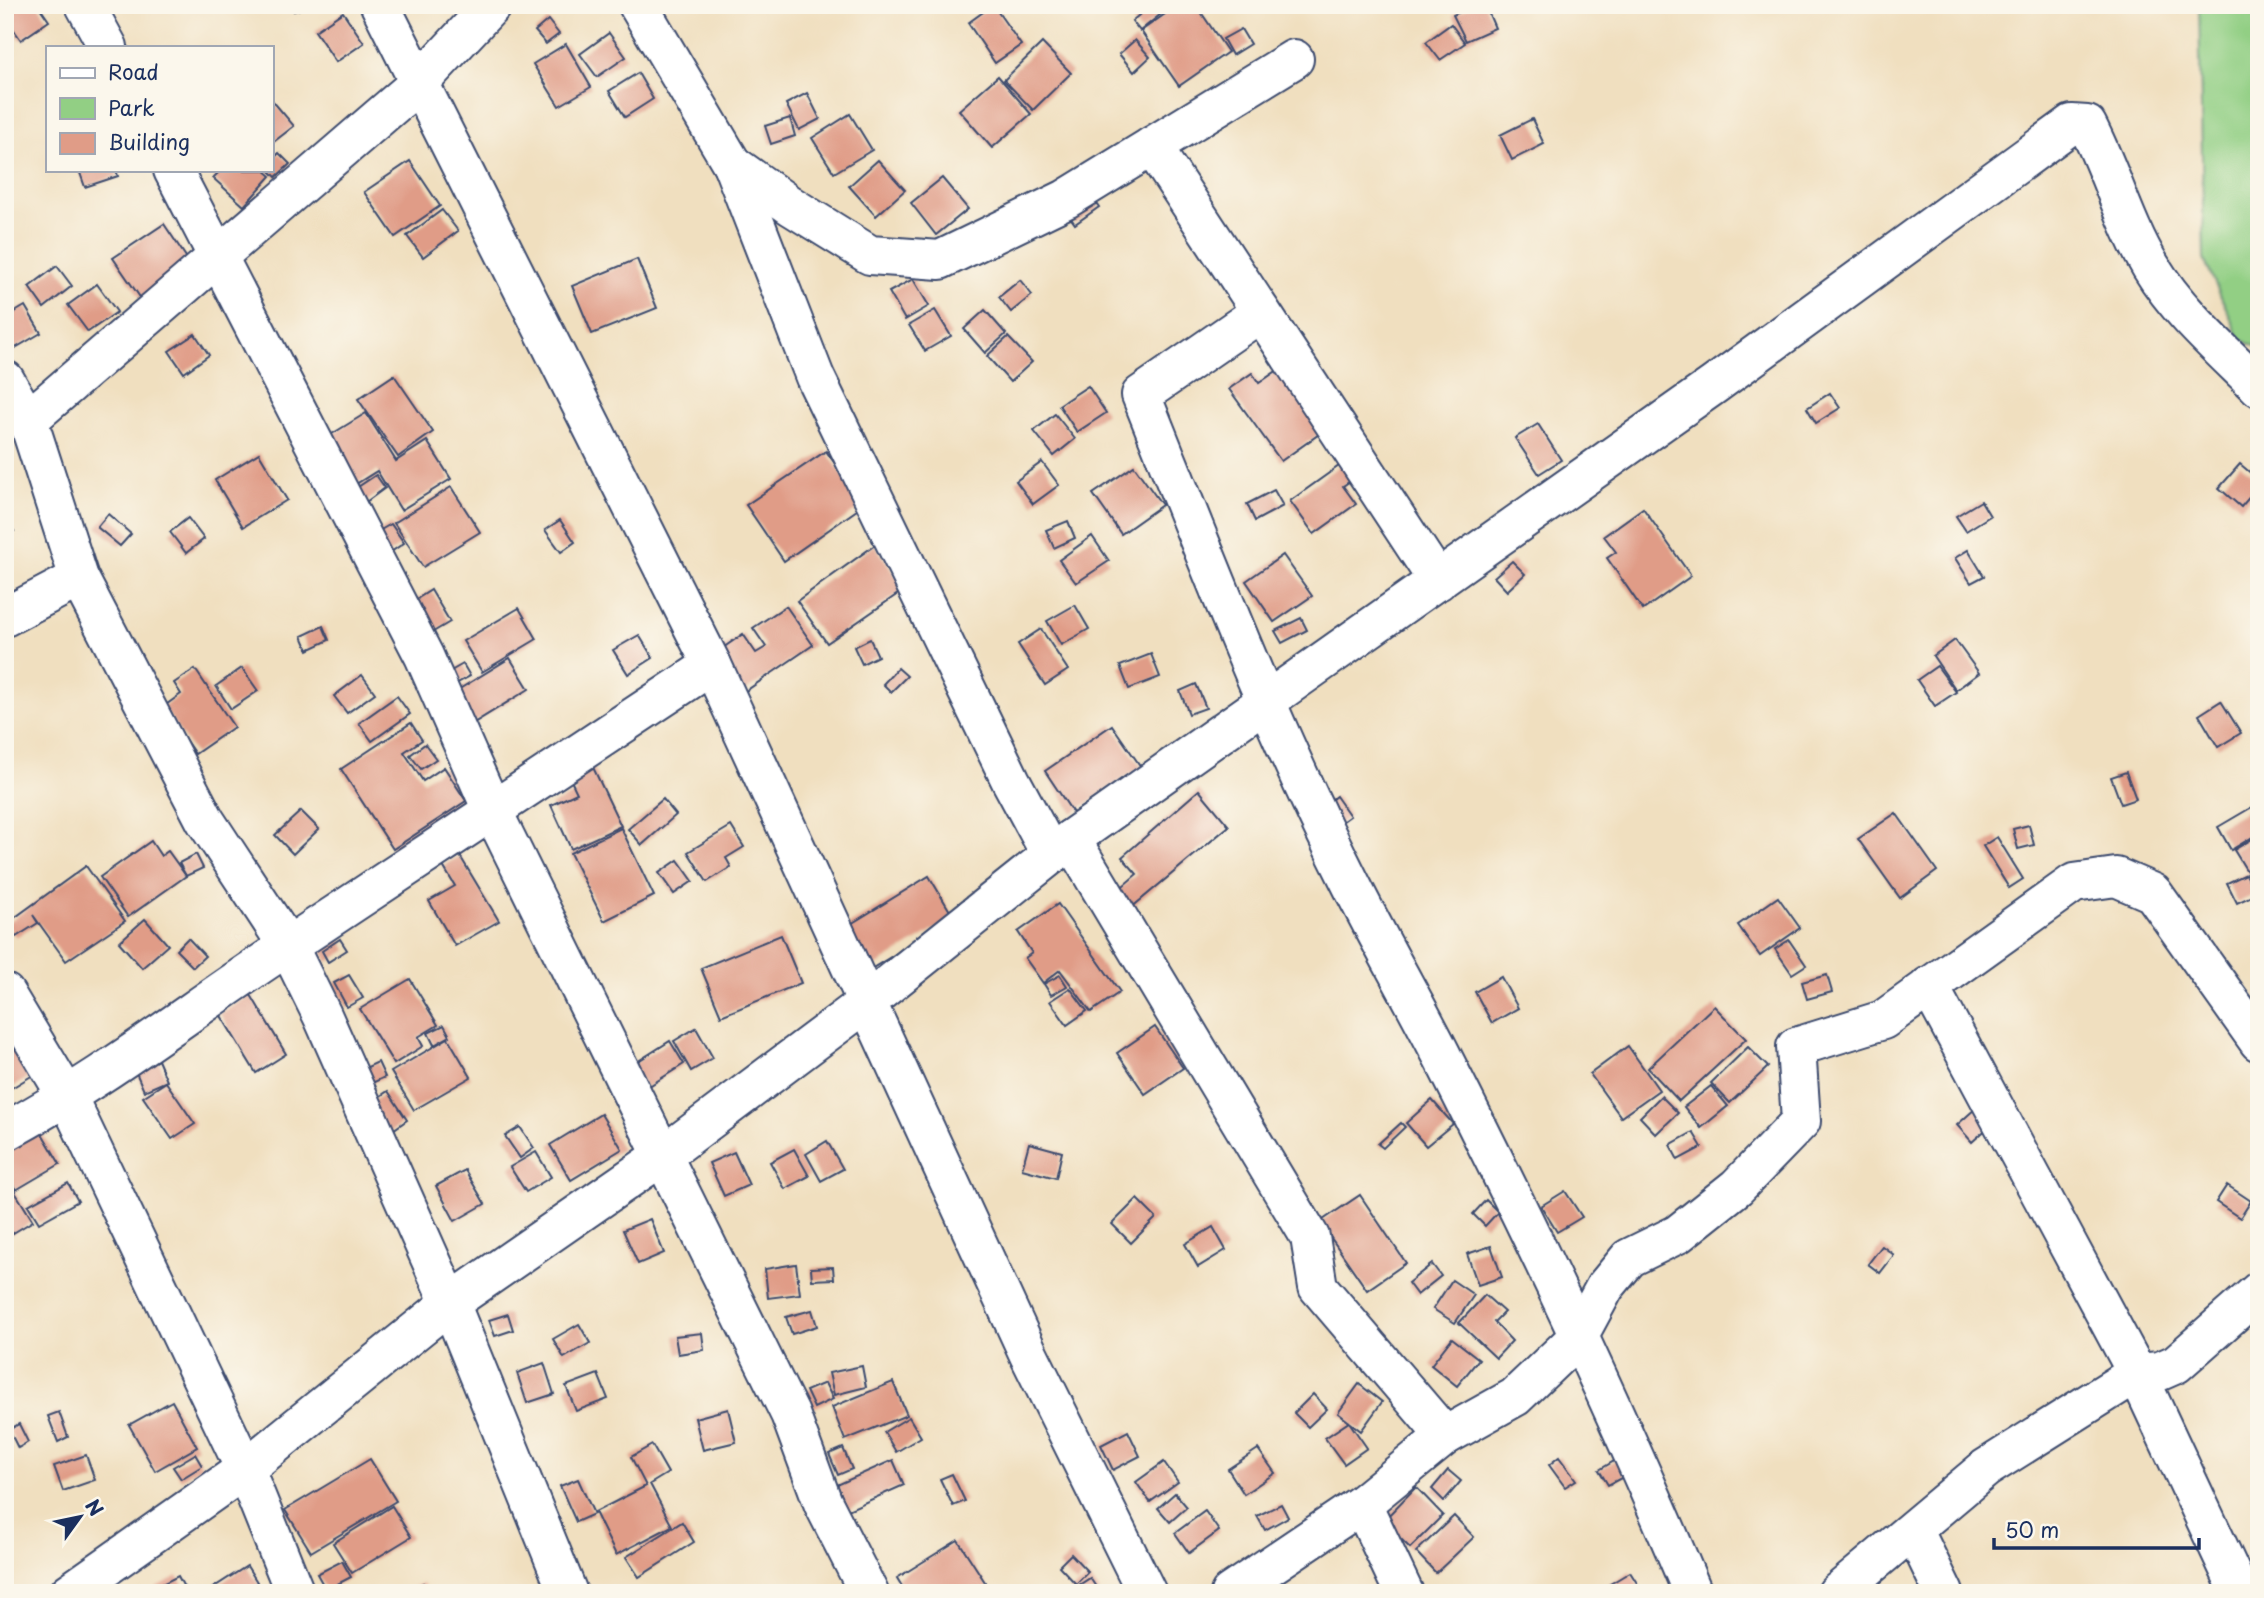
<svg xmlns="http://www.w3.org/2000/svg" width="2264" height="1598" font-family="'Playpen Sans',sans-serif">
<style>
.green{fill:#92cf84;stroke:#567f71;stroke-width:2}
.building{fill:#e09c87}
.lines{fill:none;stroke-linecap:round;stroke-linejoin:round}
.minor-casing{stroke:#3b496d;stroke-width:42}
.minor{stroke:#fff;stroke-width:38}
</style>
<rect width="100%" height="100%" fill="#fbf7ec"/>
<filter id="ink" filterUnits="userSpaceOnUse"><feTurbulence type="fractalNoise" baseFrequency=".0143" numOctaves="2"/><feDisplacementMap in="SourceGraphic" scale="14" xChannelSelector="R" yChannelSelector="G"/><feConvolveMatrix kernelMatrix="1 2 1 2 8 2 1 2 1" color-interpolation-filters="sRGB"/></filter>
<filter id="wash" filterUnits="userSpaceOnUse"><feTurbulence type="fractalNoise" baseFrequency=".00686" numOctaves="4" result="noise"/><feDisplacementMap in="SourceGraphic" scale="28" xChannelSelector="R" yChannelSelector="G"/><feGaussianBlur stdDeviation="1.57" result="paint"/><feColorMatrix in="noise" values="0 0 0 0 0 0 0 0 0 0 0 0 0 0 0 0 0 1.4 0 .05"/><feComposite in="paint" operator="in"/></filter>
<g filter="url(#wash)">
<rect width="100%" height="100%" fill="#f0dfbf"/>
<polygon class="green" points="2199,5 2259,5 2259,348 2240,339 2204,259"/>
<g id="blocks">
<g class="building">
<polygon points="5,5 38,5 49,21 21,40 5,17"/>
<polygon points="292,5 309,5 309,6 294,11"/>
<polygon points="993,5 1021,45 995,63 968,23"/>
<polygon points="1151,5 1172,5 1140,31 1132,21"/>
<polygon points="1178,5 1196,5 1228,52 1179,86 1141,31"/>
<polygon points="1475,5 1485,5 1495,28 1466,41 1453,15"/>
<polygon points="343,12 364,43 336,62 315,31"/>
<polygon points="548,20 559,34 546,44 535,31"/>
<polygon points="1451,24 1465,43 1440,60 1426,42"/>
<polygon points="1241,29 1250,44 1232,55 1223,39"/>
<polygon points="609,33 626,57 597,77 580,54"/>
<polygon points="1135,40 1150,57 1134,72 1119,54"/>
<polygon points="1042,43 1071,73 1033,110 1004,80"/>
<polygon points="566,44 591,87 559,106 533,64"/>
<polygon points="638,73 653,99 625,117 609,91"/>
<polygon points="998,76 1031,114 992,148 959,110"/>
<polygon points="807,93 820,119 799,130 786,104"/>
<polygon points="271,99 294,126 271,144"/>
<polygon points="850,114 872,150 834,173 812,138"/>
<polygon points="790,118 795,136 771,144 765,126"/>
<polygon points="1532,119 1544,144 1512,160 1500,135"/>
<polygon points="279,153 290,164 276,177 269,170 271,161"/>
<polygon points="878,160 905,190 876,216 849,186"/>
<polygon points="410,161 440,206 395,237 364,192"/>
<polygon points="79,170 116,170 118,176 85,187"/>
<polygon points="221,170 264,170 271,176 244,206 213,178"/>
<polygon points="942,178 968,209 936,235 911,203"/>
<polygon points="1079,179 1099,207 1075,224 1055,196"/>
<polygon points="442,210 458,231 423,257 407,236"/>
<polygon points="164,224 192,266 144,303 113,258"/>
<polygon points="637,259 657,308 592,334 572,286"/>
<polygon points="57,266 72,286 44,308 29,287"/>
<polygon points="913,279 929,306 905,320 889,292"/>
<polygon points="1020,280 1032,295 1011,312 999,297"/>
<polygon points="97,284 117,312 88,332 68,305"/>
<polygon points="25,306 41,333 5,354 5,318"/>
<polygon points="935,310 951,336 925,351 909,325"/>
<polygon points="985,310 1006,334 985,353 964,329"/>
<polygon points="195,334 209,355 184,373 169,351"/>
<polygon points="1008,337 1032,362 1010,382 987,356"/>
<polygon points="1278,370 1322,432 1281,461 1229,389 1252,373 1259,383"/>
<polygon points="394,375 433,432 398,457 358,399"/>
<polygon points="1088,386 1106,413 1077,432 1059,405"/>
<polygon points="1830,393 1840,408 1816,423 1807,408"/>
<polygon points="366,413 396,461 427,441 451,479 401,510 377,471 348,489 319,442"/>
<polygon points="1055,414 1075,439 1054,456 1034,431"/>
<polygon points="1538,424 1561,460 1539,474 1515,438"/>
<polygon points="826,451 864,505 784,561 746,505"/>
<polygon points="259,453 287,500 243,527 215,480"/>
<polygon points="1346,461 1356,477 1343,486 1356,504 1314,534 1290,501"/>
<polygon points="1042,462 1059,485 1033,504 1016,481"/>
<polygon points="2240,464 2259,480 2259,486 2241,507 2219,488"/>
<polygon points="1134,466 1162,505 1121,534 1093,494"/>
<polygon points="376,475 385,488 359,507 349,493"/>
<polygon points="451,487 480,532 423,567 394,523"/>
<polygon points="1274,490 1283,506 1255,521 1247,504"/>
<polygon points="1981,501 1990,516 1966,531 1956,516"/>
<polygon points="1643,508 1691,576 1643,610 1607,558 1616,552 1604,536"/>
<polygon points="108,514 131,534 120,546 97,527"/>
<polygon points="188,518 204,539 186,553 170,532"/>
<polygon points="5,520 14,531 5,537"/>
<polygon points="560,520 575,542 561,552 545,530"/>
<polygon points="1068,521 1075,538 1054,548 1046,530"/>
<polygon points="391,524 404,543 385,556 372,535"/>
<polygon points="1092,536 1109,561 1076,583 1059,560"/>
<polygon points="875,545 905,589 827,643 797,601"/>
<polygon points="1968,550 1984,576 1971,583 1955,558"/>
<polygon points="1283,555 1312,596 1274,622 1246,581"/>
<polygon points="1512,561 1525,574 1507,591 1494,577"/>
<polygon points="431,590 450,622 428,635 409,604"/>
<polygon points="1075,605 1089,629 1061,645 1047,621"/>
<polygon points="786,606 813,645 737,697 710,657 743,634 756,653 766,647 753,628"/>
<polygon points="519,608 537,639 482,672 463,641"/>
<polygon points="1301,618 1307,630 1282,643 1275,631"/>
<polygon points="323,626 329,640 308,650 302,636"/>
<polygon points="1041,629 1068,670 1045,685 1018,644"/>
<polygon points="639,635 653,658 628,674 613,650"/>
<polygon points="870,639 878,656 862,664 854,647"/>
<polygon points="1955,640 1979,673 1956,690 1933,656"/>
<polygon points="1151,654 1160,677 1129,689 1120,666"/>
<polygon points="510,658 529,689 472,724 453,693"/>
<polygon points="463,664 470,676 452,686 444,675"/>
<polygon points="1937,666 1956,692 1935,706 1917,680"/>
<polygon points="242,668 258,691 231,709 216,686"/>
<polygon points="898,668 907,676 891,692 883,684"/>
<polygon points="195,669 234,727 195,754 163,707 181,694 174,683"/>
<polygon points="362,675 375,693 347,713 334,696"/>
<polygon points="1196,684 1206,708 1189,714 1180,691"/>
<polygon points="397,696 410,714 372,741 359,723"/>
<polygon points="2221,701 2241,733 2218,747 2199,715"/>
<polygon points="411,723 422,740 404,752 423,781 444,767 466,801 393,849 341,769"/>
<polygon points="1112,725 1141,767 1073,813 1045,771"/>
<polygon points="425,744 436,759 421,769 410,755"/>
<polygon points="590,761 621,826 571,849 551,805 577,793 567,772"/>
<polygon points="2126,772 2136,799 2121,804 2111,777"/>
<polygon points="1199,790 1229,826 1131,908 1117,891 1137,874 1122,857"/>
<polygon points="1336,796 1350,816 1336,826 1322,807"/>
<polygon points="663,799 676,815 642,845 628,829"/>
<polygon points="2259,803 2259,833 2231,850 2218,827"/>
<polygon points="301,811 319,829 293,854 275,835"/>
<polygon points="1896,813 1937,871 1900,898 1858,839"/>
<polygon points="2029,825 2034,845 2018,849 2013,829"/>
<polygon points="731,826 744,847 726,858 731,867 707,882 688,852"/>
<polygon points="621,828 654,896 604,921 570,853"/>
<polygon points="2259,835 2259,891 2234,850"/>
<polygon points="1997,837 2023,879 2009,888 1983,846"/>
<polygon points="151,841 161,856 168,851 186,876 128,917 100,877"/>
<polygon points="196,854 203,868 186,876 179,863"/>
<polygon points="460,856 499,921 455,946 429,901 455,886 443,866"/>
<polygon points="678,860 693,881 674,894 659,873"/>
<polygon points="86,866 125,921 66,961 33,915 38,923 16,937 6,924"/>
<polygon points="2246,874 2256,894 2237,903 2227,883"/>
<polygon points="929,876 954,918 866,972 841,930"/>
<polygon points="1778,897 1800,928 1760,956 1738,925"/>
<polygon points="1058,904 1120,992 1091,1012 1060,970 1043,983 1025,958 1032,953 1018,932"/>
<polygon points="145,919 168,945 142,968 119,942"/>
<polygon points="781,935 801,983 721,1016 701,968"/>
<polygon points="188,938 205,956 193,967 176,950"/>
<polygon points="340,939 347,950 328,962 322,951"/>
<polygon points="1789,940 1806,965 1792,974 1775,949"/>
<polygon points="349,975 363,998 347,1007 334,983"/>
<polygon points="1060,975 1067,986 1051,995 1044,984"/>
<polygon points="1827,975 1832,992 1807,999 1802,982"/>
<polygon points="1501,977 1518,1008 1492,1023 1475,992"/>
<polygon points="410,979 438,1025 418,1037 423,1046 394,1064 360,1009"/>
<polygon points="1070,988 1087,1011 1067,1025 1050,1001"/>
<polygon points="251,995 286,1054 256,1073 220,1014"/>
<polygon points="1714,1006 1746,1039 1679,1101 1648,1068"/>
<polygon points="5,1019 38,1072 5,1092"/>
<polygon points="444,1025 450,1036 434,1045 428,1033"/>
<polygon points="1155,1027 1183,1068 1145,1094 1117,1053"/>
<polygon points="696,1028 713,1058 691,1071 674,1041"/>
<polygon points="448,1038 471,1077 414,1110 391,1072"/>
<polygon points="670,1041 684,1064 646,1088 632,1065"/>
<polygon points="1628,1046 1659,1090 1621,1117 1590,1074"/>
<polygon points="1748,1047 1768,1067 1730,1103 1711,1083"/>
<polygon points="158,1060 167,1081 144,1091 135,1070"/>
<polygon points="378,1062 385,1077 370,1084 363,1069"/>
<polygon points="166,1082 195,1124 172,1139 143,1097"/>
<polygon points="1711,1086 1728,1106 1701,1128 1684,1107"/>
<polygon points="388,1091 407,1120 390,1132 370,1103"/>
<polygon points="1661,1096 1678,1113 1656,1134 1640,1117"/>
<polygon points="1432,1100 1453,1124 1426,1146 1406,1123"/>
<polygon points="1976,1108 1991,1125 1972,1142 1957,1125"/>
<polygon points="601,1114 622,1149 571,1180 550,1145"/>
<polygon points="1401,1123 1405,1127 1383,1148 1378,1144"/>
<polygon points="520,1127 534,1148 520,1158 505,1136"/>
<polygon points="40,1130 60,1164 16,1190 5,1172 5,1151"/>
<polygon points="1693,1132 1702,1147 1678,1160 1670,1145"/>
<polygon points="827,1141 843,1169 821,1181 806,1154"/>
<polygon points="1029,1143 1062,1152 1056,1178 1022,1169"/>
<polygon points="794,1149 809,1176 785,1189 770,1162"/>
<polygon points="536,1152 551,1177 526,1192 510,1167"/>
<polygon points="734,1152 749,1185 724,1196 709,1163"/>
<polygon points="465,1170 485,1204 455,1221 436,1186"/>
<polygon points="5,1176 33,1221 5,1238"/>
<polygon points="68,1183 78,1201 39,1223 28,1205"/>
<polygon points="2227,1185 2251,1201 2240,1218 2216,1202"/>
<polygon points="1565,1191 1582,1217 1557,1232 1541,1206"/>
<polygon points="1360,1195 1406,1263 1367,1290 1320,1222"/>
<polygon points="1137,1199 1156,1218 1131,1243 1112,1224"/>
<polygon points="1486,1200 1498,1212 1485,1226 1473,1214"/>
<polygon points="650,1219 664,1253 638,1264 623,1230"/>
<polygon points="1213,1227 1226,1250 1198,1267 1185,1244"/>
<polygon points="1491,1246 1502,1277 1478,1285 1467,1254"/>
<polygon points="1882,1246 1894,1255 1880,1273 1868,1264"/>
<polygon points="796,1264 800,1294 768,1298 765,1269"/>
<polygon points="1432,1264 1441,1276 1417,1295 1408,1283"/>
<polygon points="833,1267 834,1279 812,1280 811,1268"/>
<polygon points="1452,1280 1474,1295 1455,1323 1433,1309"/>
<polygon points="1485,1295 1504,1312 1494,1322 1512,1341 1496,1358 1459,1323"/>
<polygon points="812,1310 817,1326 792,1334 786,1317"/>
<polygon points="508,1314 513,1330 495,1336 489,1320"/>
<polygon points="579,1324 590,1343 564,1358 553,1339"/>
<polygon points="702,1333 704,1350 678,1354 675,1336"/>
<polygon points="1452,1338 1479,1359 1457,1386 1431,1365"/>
<polygon points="544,1363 554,1394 527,1403 517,1373"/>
<polygon points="862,1366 866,1387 834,1395 829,1373"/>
<polygon points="598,1374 608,1399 576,1411 566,1386"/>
<polygon points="893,1382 907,1415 845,1440 832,1407"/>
<polygon points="825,1383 833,1399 814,1408 806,1391"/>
<polygon points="1359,1384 1382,1402 1361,1431 1338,1413"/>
<polygon points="1313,1394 1327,1409 1308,1427 1294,1413"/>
<polygon points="172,1401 197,1447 155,1471 129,1425"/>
<polygon points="728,1409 736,1442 703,1450 695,1418"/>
<polygon points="59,1412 68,1437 58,1442 48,1416"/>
<polygon points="909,1417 921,1437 896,1452 884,1432"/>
<polygon points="1349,1422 1367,1448 1344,1464 1325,1438"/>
<polygon points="19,1424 28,1442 18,1448 9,1430"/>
<polygon points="1128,1431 1140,1456 1113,1470 1101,1445"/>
<polygon points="652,1445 668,1473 650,1484 672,1526 616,1555 595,1512 646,1486 631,1457"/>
<polygon points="843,1448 852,1469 838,1475 829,1454"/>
<polygon points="1258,1449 1275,1473 1244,1494 1228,1469"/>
<polygon points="195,1454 202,1466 181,1479 173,1467"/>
<polygon points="86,1455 95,1480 63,1491 54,1466"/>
<polygon points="1559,1457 1576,1480 1565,1487 1549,1465"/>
<polygon points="370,1459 396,1501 311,1552 285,1510"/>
<polygon points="893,1460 904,1485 848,1510 837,1485"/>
<polygon points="1616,1460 1625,1476 1608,1485 1599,1470"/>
<polygon points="1164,1462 1178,1482 1150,1502 1136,1482"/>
<polygon points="1448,1470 1461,1481 1444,1501 1432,1489"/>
<polygon points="952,1474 965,1501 953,1506 940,1479"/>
<polygon points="578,1479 594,1514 576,1522 560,1486"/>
<polygon points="1416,1487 1443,1515 1410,1548 1383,1521"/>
<polygon points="1175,1493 1187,1507 1170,1522 1158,1508"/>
<polygon points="1281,1504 1288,1517 1265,1530 1257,1516"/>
<polygon points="392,1506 411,1537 352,1573 333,1543"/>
<polygon points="1205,1511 1219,1531 1189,1553 1175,1533"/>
<polygon points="1454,1516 1474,1537 1436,1573 1416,1552"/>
<polygon points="682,1522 694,1542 639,1577 626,1557"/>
<polygon points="958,1540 992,1593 906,1593 897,1578"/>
<polygon points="1071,1554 1088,1572 1076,1584 1059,1566"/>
<polygon points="342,1561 351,1577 326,1590 317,1574"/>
<polygon points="247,1566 262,1590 258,1593 205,1593"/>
<polygon points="1630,1572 1642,1591 1595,1593"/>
<polygon points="178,1576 187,1593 151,1593 150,1590"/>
<polygon points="1090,1578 1100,1593 1067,1593"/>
<polygon points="423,1583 428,1593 401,1593"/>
</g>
</g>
</g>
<g filter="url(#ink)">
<use href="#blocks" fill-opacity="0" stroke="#3b496d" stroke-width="2"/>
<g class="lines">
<g class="minor-casing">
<g id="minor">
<polyline points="85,5 108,47"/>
<polyline points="380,5 712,665 1029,1355 1147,1593"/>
<polyline points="638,5 732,164 815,377 1011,781 1051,855"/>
<polyline points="1152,146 1438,581"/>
<polyline points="732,164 791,206 870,255 940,260 1066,199 1294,59"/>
<polyline points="173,170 424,656 492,810 790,1414 823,1503 869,1593"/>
<path d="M 1261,312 L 1141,395 C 1207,559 1270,724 1350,882 C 1380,942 1413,999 1443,1058 C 1532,1233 1617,1412 1693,1593"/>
<polyline points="5,380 28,420 79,578 205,820 288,946 322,1015 450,1303 568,1593"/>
<polyline points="28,420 419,83 492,5"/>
<polyline points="5,617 79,578"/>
<polyline points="1071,839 1310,1237 1318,1287 1445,1436"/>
<polyline points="1929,986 2137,1373 2240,1593"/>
<polyline points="5,993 68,1098 245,1469 295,1593"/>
<path d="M 5,1132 C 105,1078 193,1008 288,946 C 430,853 570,758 712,665"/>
<polyline points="1362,1504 1404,1593"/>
<polyline points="1914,1531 1944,1593"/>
<path d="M 69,1593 L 245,1469 L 450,1303 L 662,1156 L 867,1002 L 1071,839 L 1714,385 L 2072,124 L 2087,125 C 2111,171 2124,222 2151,267 C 2179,313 2221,349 2259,387"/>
<polyline points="1230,1593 1362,1504 1445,1436 1515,1397 1578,1337 1605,1287 1629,1258 1678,1234 1737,1187 1801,1121 1796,1047 1883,1020 2074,883 2116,877 2153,893 2259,1042"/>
<polyline points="1837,1593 1986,1468 2137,1373 2160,1371 2176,1364 2259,1291"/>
</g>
</g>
<use href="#minor" class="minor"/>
</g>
</g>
<rect width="2264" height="1598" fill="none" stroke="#fbf7ec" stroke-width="28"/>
<rect x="46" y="46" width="228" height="126" fill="#fbf7ec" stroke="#a1a7b3" stroke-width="2"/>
<rect x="60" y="68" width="35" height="10" fill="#ffffff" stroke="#a1a7b3" stroke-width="2"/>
<text x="108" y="80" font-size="21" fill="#1b2f5e">Road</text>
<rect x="60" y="98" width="35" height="21" fill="#92cf84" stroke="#a1a7b3" stroke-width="2"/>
<text x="108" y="116" font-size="21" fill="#1b2f5e">Park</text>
<rect x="60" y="133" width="35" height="21" fill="#e09c87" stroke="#a1a7b3" stroke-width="2"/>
<text x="108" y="150" font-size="21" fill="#1b2f5e">Building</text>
<g transform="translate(80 1517) rotate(57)" stroke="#fbf7ec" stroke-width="5" paint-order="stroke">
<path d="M0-5L12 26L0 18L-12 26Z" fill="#1b2f5e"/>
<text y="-10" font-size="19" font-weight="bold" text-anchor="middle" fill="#1b2f5e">N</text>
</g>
<path d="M1994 1538v10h205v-10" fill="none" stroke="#1b2f5e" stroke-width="3.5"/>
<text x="2005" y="1538" font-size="21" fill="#1b2f5e" stroke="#fbf7ec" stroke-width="5" paint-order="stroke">50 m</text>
</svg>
